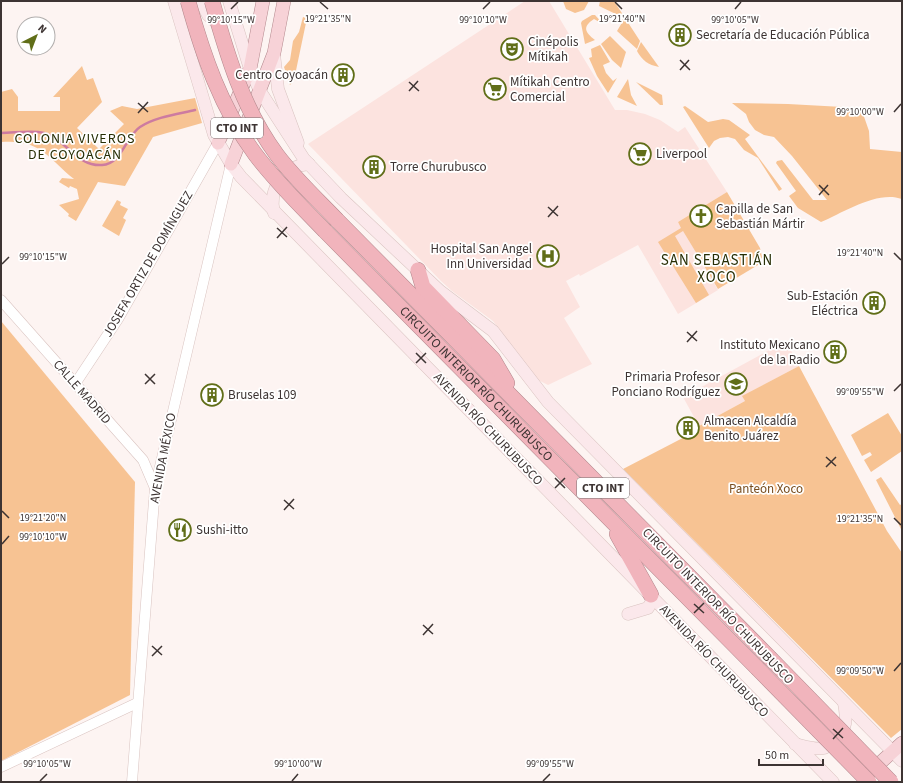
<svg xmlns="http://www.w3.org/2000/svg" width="903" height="783" font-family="'Source Sans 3',sans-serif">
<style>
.built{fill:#fce3df}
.green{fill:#f7c393}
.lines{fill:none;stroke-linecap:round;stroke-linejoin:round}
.stream{stroke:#cd7ba0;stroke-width:2.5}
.tertiary-casing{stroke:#d9c3c0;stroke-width:11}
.secondary-casing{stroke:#d9c3c0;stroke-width:13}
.primary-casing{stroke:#b2878c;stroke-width:14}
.motorway-casing{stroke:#b2878c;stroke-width:16}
.tertiary{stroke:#fff;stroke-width:10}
.secondary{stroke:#fbe8eb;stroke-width:12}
.primary{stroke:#f7d2d7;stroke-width:13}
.motorway{stroke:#f1b4bc;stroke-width:15}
.motorway-bridge-casing{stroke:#b2878c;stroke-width:16;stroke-linecap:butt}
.motorway-bridge{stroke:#f1b4bc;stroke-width:15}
.ticks{fill:none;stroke:#3d3433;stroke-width:1.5}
.labels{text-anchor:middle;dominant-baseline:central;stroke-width:3.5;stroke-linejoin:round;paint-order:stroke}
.shield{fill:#fff;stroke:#777170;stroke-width:1}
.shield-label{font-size:12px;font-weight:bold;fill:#3d3433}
.poi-label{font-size:13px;fill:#3d3433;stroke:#fff;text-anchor:start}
.street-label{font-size:13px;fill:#3d3433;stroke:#fff}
.park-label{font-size:13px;fill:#784d1e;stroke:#fff}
.neighbourhood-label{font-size:14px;letter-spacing:1px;fill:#272e05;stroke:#fff}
.quarter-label{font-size:15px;letter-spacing:1px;fill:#272e05;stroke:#fff}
.ticks-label{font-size:10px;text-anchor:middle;fill:#3d3433;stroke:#fff;stroke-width:3.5;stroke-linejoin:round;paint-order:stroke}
</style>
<rect width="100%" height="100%" fill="#fdf4f2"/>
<g class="built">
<polygon points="525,1 549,1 615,110 627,110 645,114 660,120 678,132 685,127 727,192 678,222 718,290 678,314 638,245 580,276 579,274 566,281 580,307 564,318 592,364 548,385 538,380 493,321 452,291 441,281 308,144"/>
<polygon points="786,341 799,366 743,396 745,401 699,426 683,397"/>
</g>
<g class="green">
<polygon points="563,1 589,1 584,10 575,13 566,9"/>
<polygon points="600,1 614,1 640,41 637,49 617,31 623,21 622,17 599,6"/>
<path d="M 592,15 L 595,15 L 603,24 L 594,19 C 582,27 585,32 595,40 L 585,44 L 581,23 L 582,21 Z"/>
<polygon points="303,17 307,18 294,80 290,85 284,67 290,60 293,41 299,32"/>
<polygon points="610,36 626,52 621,68 612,60 601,44"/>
<path d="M 641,42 L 659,67 C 648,65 642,60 637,51 Z"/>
<polygon points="600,45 610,62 603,65 606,73 613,81 617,78 608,93 597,76 589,58 592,57 591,49"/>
<path d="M 82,66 L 87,80 L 93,78 L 102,102 L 77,128 L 99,149 L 124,124 L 110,111 L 122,106 L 137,109 L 195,98 L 202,123 L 153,137 L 125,186 L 98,182 L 76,221 L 68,216 L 69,214 L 59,205 L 79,199 L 77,189 L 70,186 L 69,188 L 59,182 L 62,178 L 74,179 C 46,156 40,139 1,142 L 1,92 L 12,89 L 18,97 L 18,111 L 60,111 L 60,97 L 53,97 Z"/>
<polygon points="628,79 631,95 637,106 617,97"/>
<polygon points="636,82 662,95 663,105 660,105"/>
<path d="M 732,103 L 788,104 L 861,108 L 869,131 L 870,149 L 902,152 L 902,199 C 878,190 844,212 821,222 L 798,208 L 789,196 L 796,191 L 776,163 L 777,161 L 782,160 L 813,200 L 827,200 L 792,156 L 774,137 L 764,135 L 755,130 L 749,122 L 746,114 Z"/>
<polygon points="685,106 708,122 723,119 729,120 750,135 745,139 782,189 779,191 758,158 744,150 735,139 728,137 720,138 714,141 709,148 683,107"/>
<polygon points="727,192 760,248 762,257 758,265 718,289 683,231 675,236 709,295 696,303 658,242 681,228 678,222"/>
<polygon points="117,200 121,202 120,205 128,209 123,218 126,220 119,236 102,226"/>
<polygon points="1,321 135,482 130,695 1,761"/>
<polygon points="799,366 887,531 902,553 902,729 891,738 623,469 700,429 699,426 745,401 742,396"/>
<polygon points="888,413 902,436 902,451 871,472 864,460 872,455 870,452 862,456 851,435"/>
<polygon points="881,477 900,505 902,504 901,529 876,480"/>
</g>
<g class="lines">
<path class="stream" d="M 1,133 C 14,133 32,130 44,133 C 66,139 77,167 102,165 C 122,164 126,136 140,127 C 155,117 178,114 195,110"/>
<g class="tertiary-casing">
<g id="tertiary">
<polyline points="1,300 143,460 155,488"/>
<polyline points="75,384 118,319 218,143"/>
<polyline points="1,767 137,703"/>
<polyline points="132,782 155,488 231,164"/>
</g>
</g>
<g class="secondary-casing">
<g id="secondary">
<polyline points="174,1 214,135 231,164 241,177 833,782"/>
<polyline points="201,1 208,15 219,25"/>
<polyline points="229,1 250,69 260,91 304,159 341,198 440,291 493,331 548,402 902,761"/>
<polyline points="274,54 278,89 298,143"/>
<path d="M 274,213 C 268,189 284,166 309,164"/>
<polyline points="628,614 648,608 652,601 651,595"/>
<path d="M 795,744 C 804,746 815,750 824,748 C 827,747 832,743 835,741 C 847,729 847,719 844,703"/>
</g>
</g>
<g class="primary-casing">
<g id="primary">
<polyline points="218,143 250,69 263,1"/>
<polyline points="231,164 274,53 284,1"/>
<polyline points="869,773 902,743"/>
</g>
</g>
<g class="motorway-casing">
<g id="motorway">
<polyline points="337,220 769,657"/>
<path id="s1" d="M 325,231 L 757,668"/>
<polyline points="418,270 423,287 493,359 507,383"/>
<polyline points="617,534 651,595"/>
</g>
</g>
<use href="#tertiary" class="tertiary"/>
<use href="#secondary" class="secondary"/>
<use href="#primary" class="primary"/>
<use href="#motorway" class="motorway"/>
<g class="motorway-bridge-casing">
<g id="motorway-bridge">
<path d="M 188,1 C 203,55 221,108 255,154 C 276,182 301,206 325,231"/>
<path d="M 212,1 C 227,55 243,109 277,155 C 295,179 317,199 337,220"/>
<polyline points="769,657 891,782"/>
<polyline points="757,668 869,782"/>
</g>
</g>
<use href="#motorway-bridge" class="motorway-bridge"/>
</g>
<path class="ticks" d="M 320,2 L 328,9M 615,2 L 622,9M 231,9 L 238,2M 483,9 L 490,2M 735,9 L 741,2M 680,60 L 690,70M 680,70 L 689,60M 409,82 L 419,91M 409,91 L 418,81M 138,103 L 148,112M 894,112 L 901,104M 138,113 L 148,102M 819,185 L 829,195M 819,195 L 828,185M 548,207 L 558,216M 548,217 L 558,206M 277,228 L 287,237M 277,238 L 287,227M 894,253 L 901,260M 2,264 L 9,257M 687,332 L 697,341M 687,342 L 697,331M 416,353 L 426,363M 416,363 L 426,353M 145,374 L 155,384M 145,384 L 155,374M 894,391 L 901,384M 826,457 L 836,466M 826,467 L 836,457M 555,478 L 565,488M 555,488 L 565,478M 284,500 L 294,509M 284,510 L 294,499M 2,511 L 9,518M 894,518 L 901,525M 2,544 L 9,536M 694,604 L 704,613M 694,613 L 704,603M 423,625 L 433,634M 423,635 L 433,624M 152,646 L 162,655M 152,656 L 162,646M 894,671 L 901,663M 833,729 L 843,738M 833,739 L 843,728M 40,781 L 47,774M 292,781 L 298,774M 543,781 L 550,774"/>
<defs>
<g id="building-ring" transform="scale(1.15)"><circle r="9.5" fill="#fff" stroke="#606e18" stroke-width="1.5"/><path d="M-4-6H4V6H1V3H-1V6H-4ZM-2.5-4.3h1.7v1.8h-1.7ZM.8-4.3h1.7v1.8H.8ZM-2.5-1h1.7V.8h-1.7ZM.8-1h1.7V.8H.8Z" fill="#606e18"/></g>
<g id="theatre-ring" transform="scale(1.15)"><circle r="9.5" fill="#fff" stroke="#606e18" stroke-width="1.5"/><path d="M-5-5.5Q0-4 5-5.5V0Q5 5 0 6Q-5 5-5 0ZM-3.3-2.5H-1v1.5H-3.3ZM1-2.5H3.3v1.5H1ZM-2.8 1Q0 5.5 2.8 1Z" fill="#606e18"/></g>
<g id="supermarket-ring" transform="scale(1.15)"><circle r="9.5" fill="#fff" stroke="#606e18" stroke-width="1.5"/><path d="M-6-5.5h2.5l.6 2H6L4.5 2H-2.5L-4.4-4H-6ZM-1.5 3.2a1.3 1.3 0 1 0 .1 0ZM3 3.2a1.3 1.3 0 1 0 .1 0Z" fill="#606e18"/></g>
<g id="church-ring" transform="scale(1.15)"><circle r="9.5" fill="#fff" stroke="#606e18" stroke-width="1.5"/><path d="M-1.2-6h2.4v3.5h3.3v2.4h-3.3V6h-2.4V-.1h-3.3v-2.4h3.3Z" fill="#606e18"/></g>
<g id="hospital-ring" transform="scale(1.15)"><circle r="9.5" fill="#fff" stroke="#606e18" stroke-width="1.5"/><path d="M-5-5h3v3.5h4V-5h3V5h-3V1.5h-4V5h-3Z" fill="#606e18"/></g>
<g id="school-ring" transform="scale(1.15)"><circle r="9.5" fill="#fff" stroke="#606e18" stroke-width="1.5"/><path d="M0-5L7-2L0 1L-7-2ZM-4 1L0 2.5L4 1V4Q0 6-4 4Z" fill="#606e18"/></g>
<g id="restaurant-ring" transform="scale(1.15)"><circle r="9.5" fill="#fff" stroke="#606e18" stroke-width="1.5"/><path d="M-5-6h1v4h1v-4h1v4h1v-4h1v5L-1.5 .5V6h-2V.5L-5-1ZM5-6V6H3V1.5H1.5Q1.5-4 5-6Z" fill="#606e18"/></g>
</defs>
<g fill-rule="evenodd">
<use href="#building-ring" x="680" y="35"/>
<use href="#theatre-ring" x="512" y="49"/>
<use href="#building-ring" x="343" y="75"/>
<use href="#supermarket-ring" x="495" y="89"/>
<use href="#supermarket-ring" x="640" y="154"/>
<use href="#building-ring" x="374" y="167"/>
<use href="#church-ring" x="701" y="216"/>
<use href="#hospital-ring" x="548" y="256"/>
<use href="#building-ring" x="874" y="303"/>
<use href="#building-ring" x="835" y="352"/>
<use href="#school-ring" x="736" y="384"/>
<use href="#building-ring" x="212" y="395"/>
<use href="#building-ring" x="688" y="428"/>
<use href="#restaurant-ring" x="180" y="530"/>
</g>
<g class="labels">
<g class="shield">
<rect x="211" y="118" width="52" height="20" rx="3"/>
<rect x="577" y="478" width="52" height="20" rx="3"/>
</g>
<g class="shield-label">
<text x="237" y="128">CTO INT</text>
<text x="603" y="488">CTO INT</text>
</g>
<g class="poi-label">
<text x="696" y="35">Secretaría de Educación Pública</text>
<text x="528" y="42">Cinépolis<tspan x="528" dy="15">Mítikah</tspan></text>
<text x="328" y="75" text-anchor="end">Centro Coyoacán</text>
<text x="510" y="82">Mítikah Centro<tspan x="510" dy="15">Comercial</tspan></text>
<text x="656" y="154">Liverpool</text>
<text x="390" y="167">Torre Churubusco</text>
<text x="716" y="209">Capilla de San<tspan x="716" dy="15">Sebastián Mártir</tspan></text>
<text x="532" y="249" text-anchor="end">Hospital San Angel<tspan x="532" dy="15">Inn Universidad</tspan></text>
<text x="858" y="296" text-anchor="end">Sub-Estación<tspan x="858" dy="15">Eléctrica</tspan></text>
<text x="820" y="345" text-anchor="end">Instituto Mexicano<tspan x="820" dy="15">de la Radio</tspan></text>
<text x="720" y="377" text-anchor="end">Primaria Profesor<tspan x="720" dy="15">Ponciano Rodríguez</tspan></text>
<text x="228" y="395">Bruselas 109</text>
<text x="704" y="421">Almacen Alcaldía<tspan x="704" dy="15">Benito Juárez</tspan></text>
<text x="196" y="530">Sushi-itto</text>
</g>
<g class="street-label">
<text transform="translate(148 264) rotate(-60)">JOSEFA ORTIZ DE DOMÍNGUEZ</text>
<text stroke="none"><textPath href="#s1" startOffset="215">CIRCUITO INTERIOR RÍO CHURUBUSCO</textPath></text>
<text transform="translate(82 392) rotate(49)">CALLE MADRID</text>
<text transform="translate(488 429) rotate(46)">AVENIDA RÍO CHURUBUSCO</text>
<text transform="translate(163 458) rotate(-79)">AVENIDA MÉXICO</text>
<text transform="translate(718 606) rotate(46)">CIRCUITO INTERIOR RÍO CHURUBUSCO</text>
<text transform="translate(714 661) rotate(46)">AVENIDA RÍO CHURUBUSCO</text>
</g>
<g class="park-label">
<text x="766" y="489">Panteón Xoco</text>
</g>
<g class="neighbourhood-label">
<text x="75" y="139">COLONIA VIVEROS<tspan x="75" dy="16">DE COYOACÁN</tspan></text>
</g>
<g class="quarter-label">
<text x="717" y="260">SAN SEBASTIÁN<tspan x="717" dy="17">XOCO</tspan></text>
</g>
</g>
<g class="ticks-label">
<text x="328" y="22">19°21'35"N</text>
<text x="622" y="22">19°21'40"N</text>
<text x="231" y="23">99°10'15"W</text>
<text x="483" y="23">99°10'10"W</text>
<text x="735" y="23">99°10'05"W</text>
<text x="860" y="115">99°10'00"W</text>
<text x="860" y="256">19°21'40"N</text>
<text x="43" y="260">99°10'15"W</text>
<text x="860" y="395">99°09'55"W</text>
<text x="43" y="521">19°21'20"N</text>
<text x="860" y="522">19°21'35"N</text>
<text x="43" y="540">99°10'10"W</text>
<text x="860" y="674">99°09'50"W</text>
<text x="47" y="767">99°10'05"W</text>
<text x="298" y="767">99°10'00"W</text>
<text x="550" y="767">99°09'55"W</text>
</g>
<rect width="903" height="783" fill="none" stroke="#3d3433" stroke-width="4"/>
<g transform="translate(36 36) rotate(42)"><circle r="19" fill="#ffffff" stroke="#b1aead"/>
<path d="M0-3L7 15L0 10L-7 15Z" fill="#606e18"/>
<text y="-6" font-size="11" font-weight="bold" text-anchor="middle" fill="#3d3433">N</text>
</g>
<path d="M759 759v6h64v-6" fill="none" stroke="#3d3433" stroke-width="2"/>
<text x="765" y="759" font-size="12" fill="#3d3433" stroke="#ffffff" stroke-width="3" paint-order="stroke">50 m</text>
</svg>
